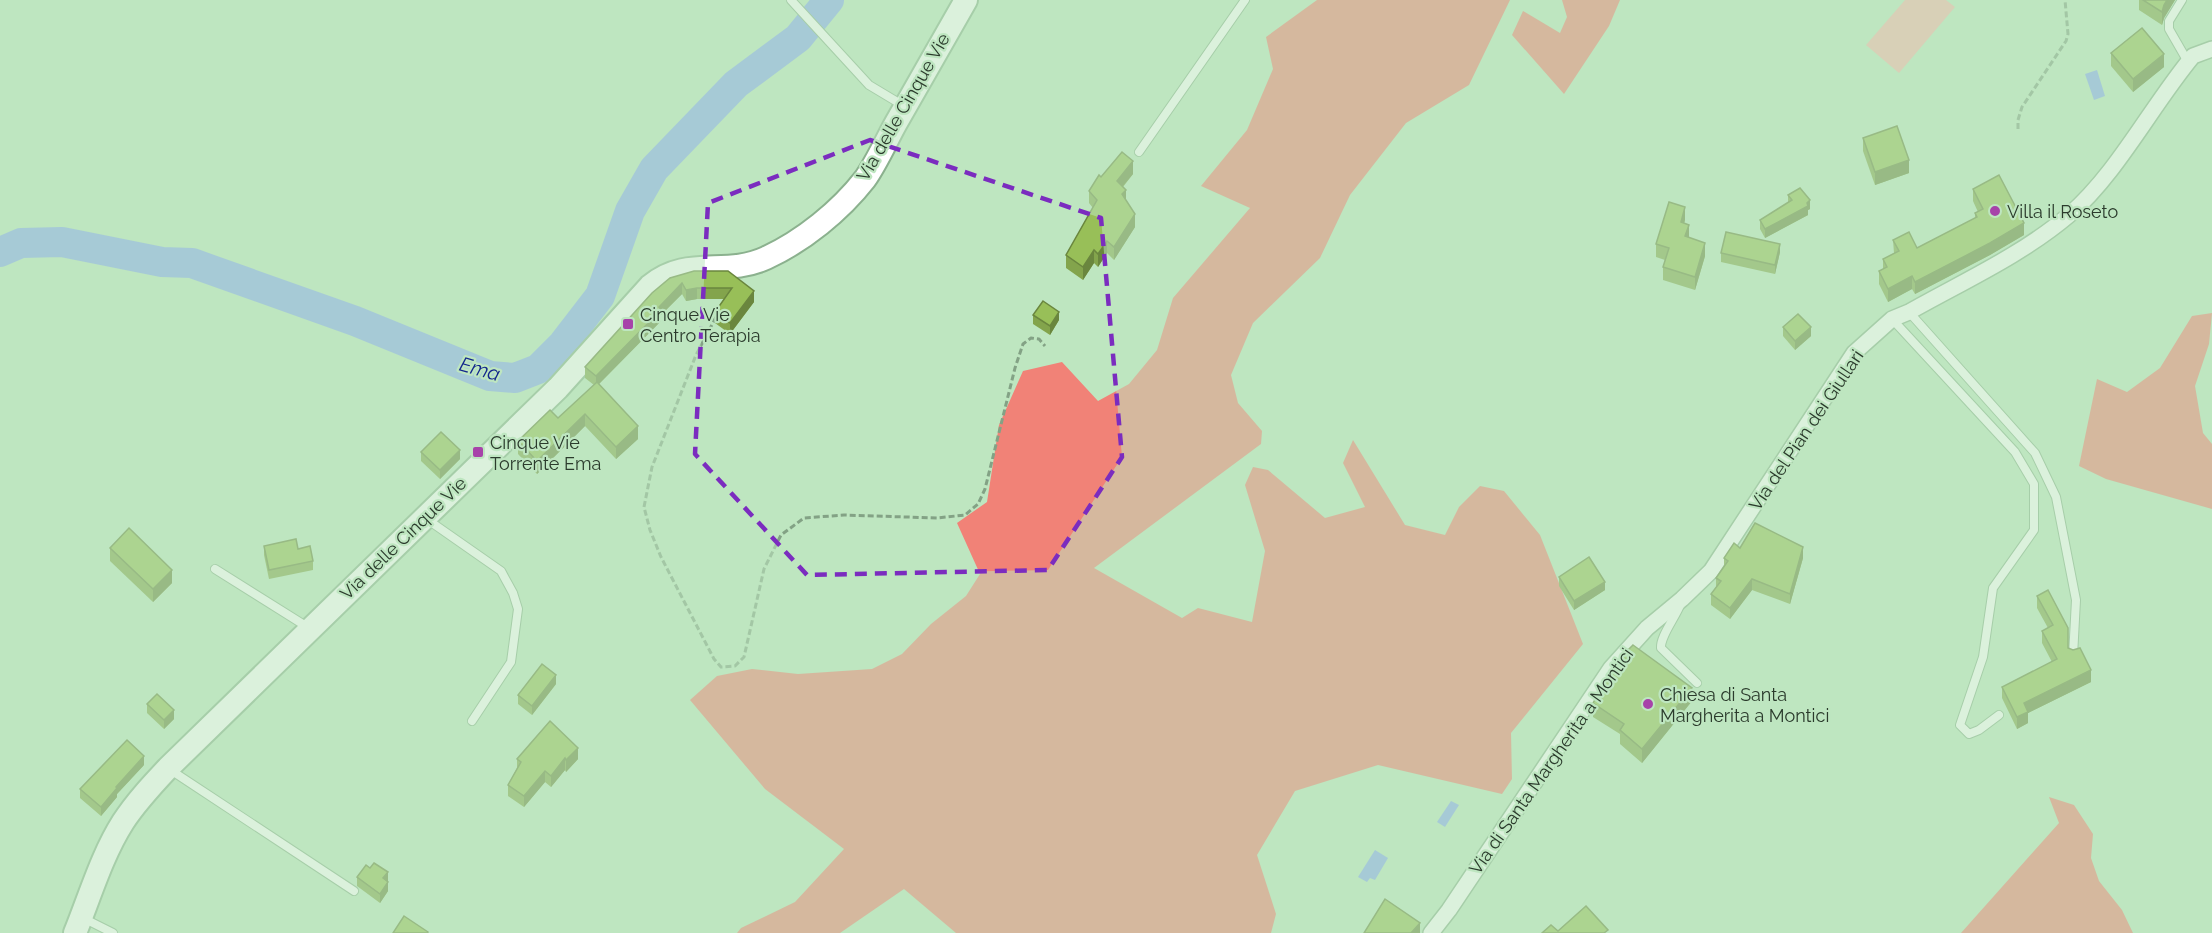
<svg xmlns="http://www.w3.org/2000/svg" width="2212" height="933" font-family="Raleway,sans-serif">
<style>
.green{fill:#f9b6ae}
.forest{fill:#f18277}
.water{fill:#8ba9f2}
.lines{fill:none;stroke-linecap:round;stroke-linejoin:round}
.river{stroke:#8ba9f2;stroke-width:30}
.lane-casing{stroke:#8bb18e;stroke-width:10}
.street-casing{stroke:#8bb18e;stroke-width:18}
.secondary-casing{stroke:#8bb18e;stroke-width:26}
.path{stroke:#83a285;stroke-width:3;stroke-dasharray:6 3;stroke-linecap:butt}
.lane{stroke:#fff;stroke-width:8}
.street{stroke:#fff;stroke-width:15}
.secondary{stroke:#fff;stroke-width:22}
.wall{fill:#83a44c}
.shaded-wall{fill:#6a863e}
.building{fill:#98bf58;stroke:#6a863e;stroke-width:1.5}
.marked{fill:none;stroke:#7b2cbf;stroke-width:4.5;stroke-dasharray:12 8;stroke-linejoin:round}
.poi-dot{fill:#a743a9;stroke:#bee6c0;stroke-width:2}
.labels{text-anchor:middle;dominant-baseline:central;stroke-width:4.5;stroke-linejoin:round;paint-order:stroke}
.street-label{font-size:18px;fill:#2b3b2c;stroke:#bee6c0}
.poi-label{font-size:18px;fill:#2b3b2c;stroke:#bee6c0;text-anchor:start}
.water-label{font-size:20px;font-style:italic;fill:#12268c;stroke:#bee6c0}
</style>
<rect width="100%" height="100%" fill="#bee6c0"/>
<polygon class="green" points="1905,0 1946,0 1955,7 1899,73 1866,45"/>
<g class="forest">
<polygon points="1317,0 1510,0 1469,85 1406,123 1350,195 1320,258 1253,323 1231,375 1238,403 1262,431 1261,444 1094,568 1182,618 1198,608 1252,622 1265,551 1245,485 1253,467 1268,470 1325,518 1365,507 1343,463 1353,440 1405,525 1445,535 1459,507 1480,486 1504,491 1540,535 1583,644 1511,733 1512,779 1502,794 1378,765 1295,791 1257,855 1276,914 1271,933 956,933 904,889 840,933 737,933 741,928 795,902 844,849 765,789 690,700 717,676 752,669 798,674 872,669 902,654 931,624 966,596 980,574 957,523 987,502 999,425 1023,371 1062,362 1098,401 1129,384 1157,350 1173,298 1250,208 1201,186 1247,130 1273,69 1266,37"/>
<polygon points="1562,0 1620,0 1609,26 1564,94 1512,35 1523,11 1560,33 1567,17"/>
<polygon points="2212,313 2209,344 2195,386 2203,433 2212,444 2212,509 2106,479 2079,466 2097,379 2127,392 2160,368 2192,316"/>
<polygon points="2049,797 2074,805 2093,834 2091,858 2099,881 2122,910 2133,933 1961,933 2059,823"/>
</g>
<g class="water">
<polygon points="2097,70 2105,96 2094,100 2085,74"/>
<polygon points="1451,801 1459,805 1445,827 1437,822"/>
<polygon points="1375,850 1388,858 1375,880 1370,878 1367,882 1358,877"/>
</g>
<g class="lines">
<polyline class="river" points="0,252 21,243 62,242 162,262 192,263 355,321 490,376 515,378 538,369 563,344 600,296 630,211 654,169 736,84 798,38 829,0"/>
<g class="lane-casing">
<g id="lane">
<polyline points="791,0 869,85 904,106"/>
<polyline points="2182,0 2169,21 2169,29 2188,62"/>
<polyline points="1139,152 1245,0"/>
<polyline points="1909,312 2035,453 2056,497 2076,600 2073,656"/>
<polyline points="1892,319 2015,452 2034,484 2034,530 1993,588 1983,657 1960,725 1969,734 1979,730 1999,715"/>
<polyline points="428,520 501,571 513,593 518,609 511,662 472,721"/>
<polyline points="215,569 309,628"/>
<path d="M 1681,603 C 1676,617 1660,636 1661,648 L 1697,683"/>
<polyline points="169,769 354,891"/>
<polyline points="83,918 113,933"/>
</g>
</g>
<g class="street-casing">
<path id="street" d="M 1431,933 L 1449,910 L 1611,668 L 1647,628 L 1682,599 L 1711,571 L 1854,353 L 1892,319 L 1909,312 C 1962,282 2022,255 2069,215 C 2117,174 2152,105 2193,56 L 2212,49"/>
</g>
<g class="secondary-casing">
<path id="secondary" d="M 75,933 C 90,896 102,855 123,822 C 136,802 152,785 168,768 L 558,388 L 650,286 C 687,255 725,277 766,258 C 803,241 840,211 865,179 C 877,162 886,141 896,123 C 919,82 943,41 966,0"/>
</g>
<g class="path">
<polyline points="2018,129 2018,120 2022,107 2066,41 2068,34 2065,0"/>
<polyline points="716,317 696,355 652,467 644,507 650,530 661,557 714,659 721,667 735,666 744,657 764,569 781,535 804,518 844,515 937,518 965,515 978,504 985,489 1015,368 1023,344 1031,338 1039,339 1045,346"/>
</g>
<use href="#lane" class="lane"/>
<use href="#street" class="street"/>
<use href="#secondary" class="secondary"/>
</g>
<g class="wall">
<polygon points="2139,0 2175,0 2164,18 2162,25 2139,10"/>
<polygon points="2111,53 2164,67 2133,92 2111,66"/>
<polygon points="1863,138 1909,173 1875,185 1863,151"/>
<polygon points="1133,174 1123,187 1126,200 1135,227 1114,260 1107,253 1098,267 1094,263 1083,280 1066,268 1066,255 1093,208 1089,203 1089,191 1101,177"/>
<polygon points="1973,189 2024,235 1990,255 1915,294 1912,289 1888,302 1879,284 1879,271 1883,269 1883,259 1894,253 1893,240 1917,248 1975,218 1975,213 1978,212 1973,201"/>
<polygon points="1788,195 1810,209 1808,210 1808,215 1765,238 1760,229 1760,220 1788,203"/>
<polygon points="1685,220 1684,223 1689,238 1705,256 1695,290 1663,280 1663,267 1665,260 1656,257 1656,244"/>
<polygon points="1780,252 1775,274 1721,262 1721,253"/>
<polygon points="728,271 754,302 730,334 715,323 715,312 724,299 697,299 686,301 682,294 661,315 661,321 599,384 638,439 616,459 585,426 537,474 518,454 518,441 558,418 594,385 585,378 585,367 652,293"/>
<polygon points="1033,315 1059,320 1050,335 1033,324"/>
<polygon points="1783,327 1811,336 1795,350 1783,336"/>
<polygon points="421,452 460,459 440,479 421,461"/>
<polygon points="264,546 298,549 313,561 313,570 269,579 264,555"/>
<polygon points="110,548 172,583 153,602 110,561"/>
<polygon points="1740,548 1803,558 1790,604 1752,590 1730,619 1711,605 1711,594 1716,587 1716,578 1724,567 1724,558"/>
<polygon points="1559,577 1605,590 1574,610 1559,586"/>
<polygon points="2037,596 2068,648 2091,682 2028,713 2028,723 2017,729 2002,698 2002,687 2052,662 2042,643 2042,631 2048,628 2037,608"/>
<polygon points="556,684 532,715 518,704 518,695"/>
<polygon points="1692,701 1642,763 1620,744 1620,734 1593,717 1593,703"/>
<polygon points="147,704 174,719 164,729 147,713"/>
<polygon points="550,721 578,759 566,772 565,770 551,787 545,782 524,807 508,796 508,785 517,768 517,759"/>
<polygon points="144,765 117,794 117,797 101,816 80,798 80,789"/>
<polygon points="357,877 388,881 388,891 380,903 357,886"/>
</g>
<g class="shaded-wall">
<polygon points="2167,0 2175,0 2164,18 2162,25 2162,12 2164,5"/>
<polygon points="2164,54 2164,67 2133,92 2133,79"/>
<polygon points="1909,160 1909,173 1875,185 1875,172"/>
<polygon points="1133,161 1133,174 1117,193 1117,181"/>
<polygon points="1126,190 1126,202 1122,194"/>
<polygon points="1810,200 1810,209 1808,210 1808,215 1765,238 1765,229"/>
<polygon points="1685,207 1685,220 1681,235 1681,222"/>
<polygon points="1135,214 1135,227 1114,260 1114,247"/>
<polygon points="2024,223 2024,235 1990,255 1915,294 1915,282"/>
<polygon points="1689,225 1689,238 1685,236"/>
<polygon points="1107,241 1107,253 1098,267 1098,254"/>
<polygon points="1705,243 1705,256 1695,290 1695,277"/>
<polygon points="1780,244 1780,252 1775,274 1775,265"/>
<polygon points="1094,250 1094,263 1083,280 1083,267"/>
<polygon points="1912,276 1912,289 1888,302 1888,289"/>
<polygon points="682,283 682,294 661,315 661,321 596,387 596,376 659,307"/>
<polygon points="697,288 697,299 686,301 686,290"/>
<polygon points="754,291 754,302 730,334 730,323"/>
<polygon points="1059,312 1059,320 1050,335 1050,326"/>
<polygon points="1811,327 1811,336 1795,350 1795,341"/>
<polygon points="585,414 585,426 537,474 537,461"/>
<polygon points="638,426 638,439 616,459 616,447"/>
<polygon points="460,450 460,459 440,479 440,470"/>
<polygon points="1803,547 1803,558 1790,604 1790,594"/>
<polygon points="172,570 172,583 153,602 153,589"/>
<polygon points="1752,579 1752,590 1730,619 1730,608"/>
<polygon points="1605,582 1605,590 1574,610 1574,601"/>
<polygon points="2091,670 2091,682 2028,713 2028,723 2017,729 2017,717 2024,703"/>
<polygon points="556,675 556,684 532,715 532,706"/>
<polygon points="1692,688 1692,701 1642,763 1642,749"/>
<polygon points="174,710 174,719 164,729 164,720"/>
<polygon points="578,748 578,759 566,772 566,760"/>
<polygon points="144,756 144,765 117,794 117,797 101,816 101,807 116,787"/>
<polygon points="565,758 565,770 551,787 551,776"/>
<polygon points="545,771 545,782 524,807 524,796"/>
<polygon points="388,872 388,881 383,887 383,878"/>
<polygon points="388,882 388,891 380,903 380,894"/>
<polygon points="1420,923 1420,933 1411,933"/>
</g>
<g class="building">
<polygon points="2143,0 2167,0 2164,5 2162,12"/>
<polygon points="2142,28 2164,54 2133,79 2111,53"/>
<polygon points="1897,126 1909,160 1875,172 1863,138"/>
<polygon points="1122,152 1133,161 1117,181 1126,190 1122,194 1135,214 1114,247 1107,241 1098,254 1094,250 1083,267 1066,255 1097,200 1089,191 1099,175 1101,177"/>
<polygon points="1999,175 2024,223 1990,243 1915,282 1912,276 1888,289 1879,271 1887,267 1883,259 1899,251 1893,240 1909,232 1917,248 1977,217 1975,213 1983,209 1973,189"/>
<polygon points="1800,188 1810,200 1807,203 1808,206 1765,229 1760,220 1792,200 1788,195"/>
<polygon points="1669,202 1685,207 1681,222 1689,225 1685,236 1705,243 1695,277 1663,267 1669,248 1656,244"/>
<polygon points="1726,232 1780,244 1775,265 1721,253"/>
<polygon points="694,271 728,271 754,291 730,323 715,312 732,288 697,288 686,290 682,283 659,307 661,310 596,376 585,367 652,293 670,278"/>
<polygon points="1043,301 1059,312 1050,326 1033,315"/>
<polygon points="1798,314 1811,327 1795,341 1783,327"/>
<polygon points="597,382 638,426 616,447 585,414 537,461 518,441 550,410 558,418"/>
<polygon points="441,432 460,450 440,470 421,452"/>
<polygon points="1755,523 1803,547 1790,594 1752,579 1730,608 1711,594 1721,581 1716,578 1728,561 1724,558 1734,543 1740,548"/>
<polygon points="129,528 172,570 153,589 110,548"/>
<polygon points="296,539 298,549 310,546 313,561 269,570 264,546"/>
<polygon points="1589,557 1605,582 1574,601 1559,577"/>
<polygon points="2048,590 2068,628 2068,648 2073,650 2080,648 2091,670 2024,703 2028,712 2017,717 2002,687 2057,659 2042,631 2053,625 2037,596"/>
<polygon points="1633,645 1692,688 1642,749 1620,730 1624,724 1593,703 1620,658"/>
<polygon points="542,664 556,675 532,706 518,695"/>
<polygon points="157,694 174,710 164,720 147,704"/>
<polygon points="550,721 578,748 566,760 565,758 551,776 545,771 524,796 508,785 521,762 517,759"/>
<polygon points="127,740 144,756 116,787 117,788 101,807 80,789"/>
<polygon points="374,863 388,872 383,878 388,882 380,894 357,877 366,865 370,868"/>
<polygon points="1385,899 1420,923 1411,933 1364,933"/>
<polygon points="1586,906 1608,930 1604,933 1542,933 1551,925 1558,931"/>
<polygon points="404,916 428,932 427,933 393,933"/>
</g>
<path d="M0 0H2212V933H0ZM 870,140 L 1101,218 L 1122,457 L 1048,570 L 807,575 L 695,454 L 708,203 Z" fill="#bee6c0" fill-opacity=".55" fill-rule="evenodd"/>
<path class="marked" d="M 870,140 L 1101,218 L 1122,457 L 1048,570 L 807,575 L 695,454 L 708,203 Z"/>
<g class="poi-dot">
<circle cx="1995" cy="211" r="6"/>
<rect x="622" y="318" width="12" height="12" rx="3"/>
<rect x="472" y="446" width="12" height="12" rx="3"/>
<circle cx="1648" cy="704" r="6"/>
</g>
<g class="labels">
<g class="street-label">
<text transform="translate(903 107) rotate(-60)">Via delle Cinque Vie</text>
<text transform="translate(1806 430) rotate(-56)">Via del Pian dei Giullari</text>
<text transform="translate(403 538) rotate(-44)">Via delle Cinque Vie</text>
<text transform="translate(1551 761) rotate(-55)">Via di Santa Margherita a Montici</text>
</g>
<g class="poi-label">
<text x="2007" y="211">Villa il Roseto</text>
<text x="640" y="314">Cinque Vie<tspan x="640" dy="21">Centro Terapia</tspan></text>
<text x="490" y="442">Cinque Vie<tspan x="490" dy="21">Torrente Ema</tspan></text>
<text x="1660" y="694">Chiesa di Santa<tspan x="1660" dy="21">Margherita a Montici</tspan></text>
</g>
<g class="water-label">
<text transform="translate(480 369) rotate(16)">Ema</text>
</g>
</g>
</svg>
